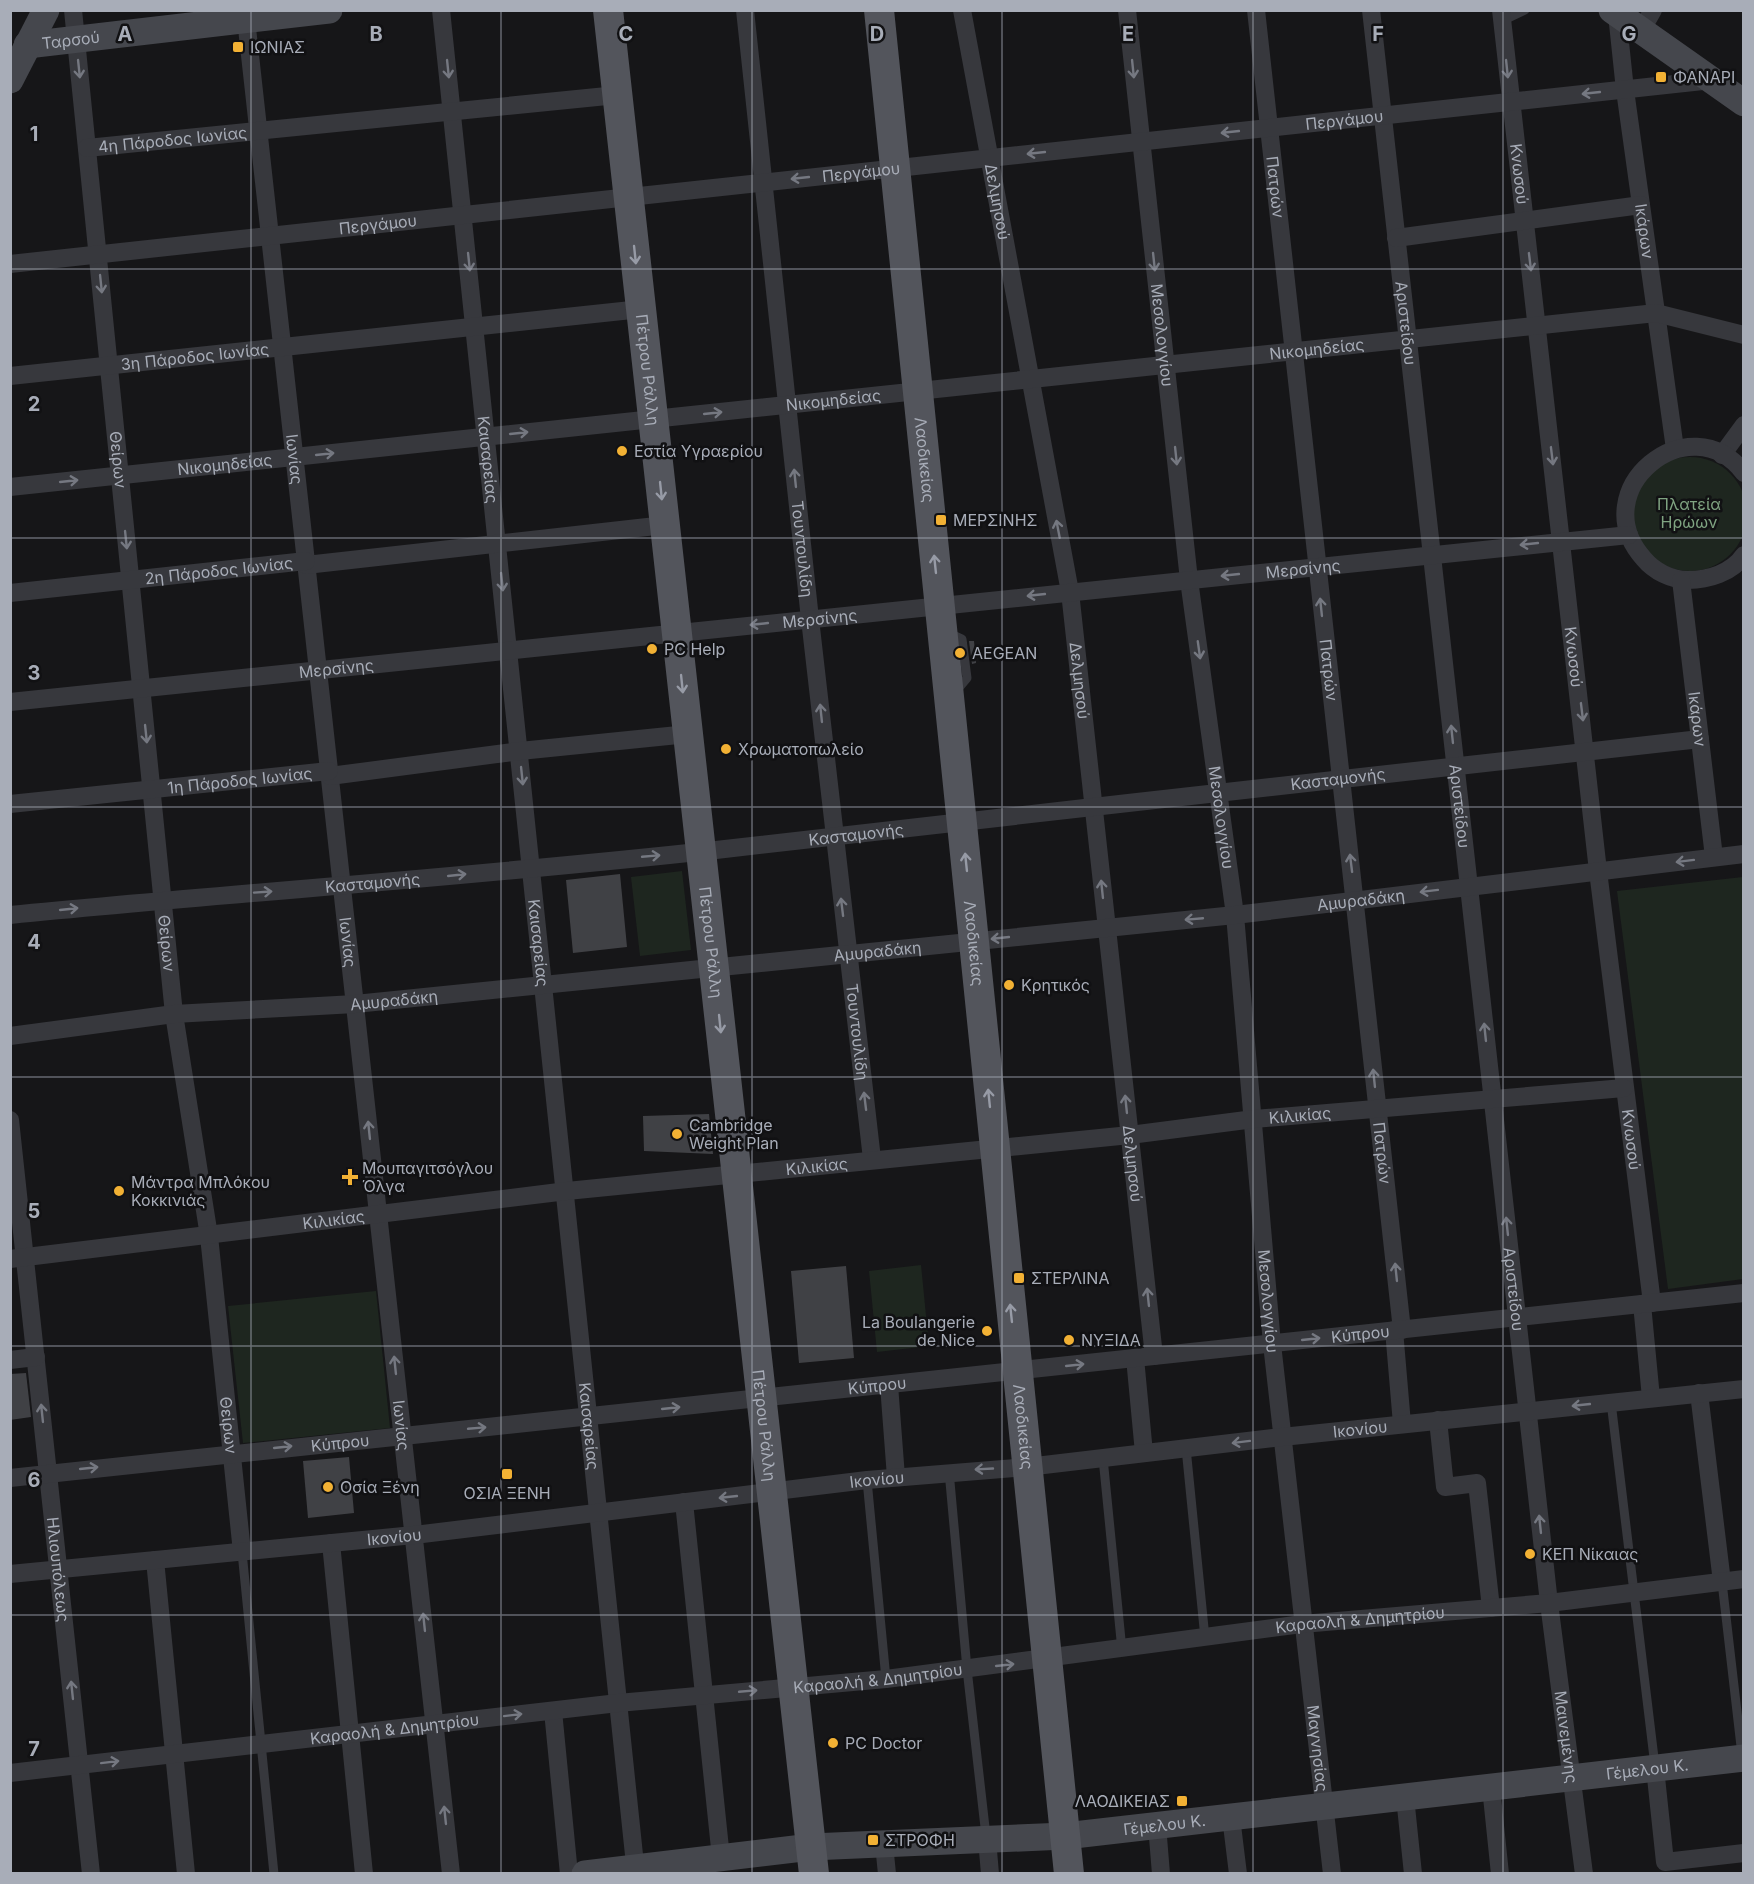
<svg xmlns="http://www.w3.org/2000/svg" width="1754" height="1884" font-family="Inter,sans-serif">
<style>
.green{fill:#1e261f}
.building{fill:#404145}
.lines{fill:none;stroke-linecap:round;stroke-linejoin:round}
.lane{stroke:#37383d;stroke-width:9}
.street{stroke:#37383d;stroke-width:18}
.secondary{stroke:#45474d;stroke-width:27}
.primary{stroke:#53555c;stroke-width:30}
.oneway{stroke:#757881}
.oneway2{stroke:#979ba6}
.grid{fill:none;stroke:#a8adb8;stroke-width:1.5;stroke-opacity:0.55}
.poi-dot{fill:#f2b134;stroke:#111113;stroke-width:2}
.labels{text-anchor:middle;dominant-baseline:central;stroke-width:5;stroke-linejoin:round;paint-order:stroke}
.street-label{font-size:16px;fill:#a8adb8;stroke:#111113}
.poi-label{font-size:16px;fill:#a8adb8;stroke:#111113;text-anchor:start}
.park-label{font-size:16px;fill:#7fa381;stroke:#111113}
.grid-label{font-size:20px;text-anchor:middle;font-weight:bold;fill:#a8adb8;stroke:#111113;stroke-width:5;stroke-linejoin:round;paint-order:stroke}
</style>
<rect width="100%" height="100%" fill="#161618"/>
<g class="green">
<circle cx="1690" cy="514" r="57"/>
<polygon points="682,871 691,950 640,956 631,877"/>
<polygon points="1743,877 1743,1279 1668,1289 1617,891"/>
<polygon points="921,1265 929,1346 877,1352 869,1271"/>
<polygon points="376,1291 390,1428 243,1443 228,1306"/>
</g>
<g class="building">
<polygon points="969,641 974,641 976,663 972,664"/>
<polygon points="620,874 627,947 573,953 566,880"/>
<polygon points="709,1114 713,1154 644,1151 643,1116"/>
<polygon points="846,1266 854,1358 799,1363 791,1271"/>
<polygon points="26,1373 31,1417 10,1420 10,1374"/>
<polygon points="349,1457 354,1513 308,1518 303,1461"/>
</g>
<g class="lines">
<g class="lane">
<polyline points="1502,21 1525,10"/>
<polyline points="949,633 962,639 967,678 956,691"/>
<polyline points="1611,1402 1655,1766"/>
<polyline points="1186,1448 1205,1638"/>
<polyline points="1103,1458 1122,1650"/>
<polyline points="949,1471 967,1669 986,1836"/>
<polyline points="867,1480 886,1679"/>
<polyline points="242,1552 274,1874"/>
<polyline points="1722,1582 1742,1755"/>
</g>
<g class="street">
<path id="s1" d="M 73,10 L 174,1014 L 209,1236 L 242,1552"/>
<path id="s2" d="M 245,10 L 451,1874"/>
<path id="s3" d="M 441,10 L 636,1874"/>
<path id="s4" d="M 745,10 L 810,619 L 872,1159"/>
<path id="s5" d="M 962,10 L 1070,592 L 1154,1356"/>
<path id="s6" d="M 1127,10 L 1189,580 L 1235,915 L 1272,1344 L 1332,1874"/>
<path id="s7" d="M 1256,10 L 1402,1330"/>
<path id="s8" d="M 1371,10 L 1549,1603 L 1584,1874"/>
<path id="s9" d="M 1501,10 L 1598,871 L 1652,1303"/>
<path id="s10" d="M 1617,14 L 1625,90 L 1675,449"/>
<polyline points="1641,31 1653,10"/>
<path id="s11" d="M 87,148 L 617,95"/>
<polyline points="1396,238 1641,205"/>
<path id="s12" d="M 10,264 L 1712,80"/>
<path id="s13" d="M 10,376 L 641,309"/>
<polyline points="1722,455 1744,425"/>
<path d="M 1744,473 C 1690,402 1582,490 1644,559 C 1654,571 1671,580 1688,580 C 1708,580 1732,573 1744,555"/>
<path id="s14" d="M 10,487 L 1656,313 L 1744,335"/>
<polyline points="306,565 665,525"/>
<path id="s15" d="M 1681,580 L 1714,857"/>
<path id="s16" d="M 10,593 L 306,561"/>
<path id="s17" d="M 10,702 L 1629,535"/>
<polyline points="330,776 520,751 688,734"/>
<path id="s18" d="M 10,804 L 329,771"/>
<path id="s19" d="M 10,915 C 245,892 481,876 716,850 C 1044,814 1372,773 1700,739"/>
<path id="s20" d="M 10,1036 L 174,1014 L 355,1004 L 1235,915 L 1744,854"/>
<path id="s21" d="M 10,1120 L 91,1874"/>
<path id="s22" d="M 10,1259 L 567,1191 L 1130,1135 L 1254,1119 L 1624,1088"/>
<polyline points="1642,1304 1651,1398"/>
<polyline points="1394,1330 1402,1424"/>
<polyline points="1135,1358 1144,1453"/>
<polyline points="10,1360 36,1357"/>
<polyline points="889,1385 896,1477"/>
<polyline points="1699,1393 1722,1582"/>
<polyline points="1438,1420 1445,1487 1477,1483 1491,1608"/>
<path id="s23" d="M 10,1478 L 1744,1293"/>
<polyline points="684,1502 721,1858"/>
<polyline points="331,1543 364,1874"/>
<polyline points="155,1560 186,1874"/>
<path id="s24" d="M 10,1574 L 414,1535 L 867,1480 L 1027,1467 L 1282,1437 L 1744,1389"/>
<polyline points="553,1711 569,1874"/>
<polyline points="1655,1768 1665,1862 1744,1853"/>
<path id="s25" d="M 10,1773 L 618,1703 L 886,1679 L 1302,1624 L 1549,1603 L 1744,1579"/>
<polyline points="1491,1787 1500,1874"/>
<polyline points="1405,1797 1413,1874"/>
<polyline points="1231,1817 1238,1874"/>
<polyline points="1157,1825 1161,1874"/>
<polyline points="987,1839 990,1874"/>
<polyline points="884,1844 887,1874"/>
</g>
<g class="secondary">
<polyline points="1612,10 1744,103"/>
<path id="s26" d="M 27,45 L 329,10"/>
<polyline points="10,80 46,10"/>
<path id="s27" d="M 585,1874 L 811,1847 L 1065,1836 L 1744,1758"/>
</g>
<g class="primary">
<path id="s28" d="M 608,10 L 814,1874"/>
<path id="s29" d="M 879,10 L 1069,1874"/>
</g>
</g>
<defs><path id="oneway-shaft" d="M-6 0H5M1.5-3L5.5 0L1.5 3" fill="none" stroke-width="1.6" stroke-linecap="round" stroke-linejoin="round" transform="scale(1.5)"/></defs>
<g class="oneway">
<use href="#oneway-shaft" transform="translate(79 69) rotate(84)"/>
<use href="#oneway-shaft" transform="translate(448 69) rotate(84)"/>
<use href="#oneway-shaft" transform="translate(1133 69) rotate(84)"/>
<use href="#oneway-shaft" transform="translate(1507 69) rotate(84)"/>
<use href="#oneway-shaft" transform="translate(1591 93) rotate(174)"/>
<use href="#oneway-shaft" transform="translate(1230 132) rotate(174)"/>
<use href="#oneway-shaft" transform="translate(1036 153) rotate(174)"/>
<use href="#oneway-shaft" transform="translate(800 178) rotate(174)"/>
<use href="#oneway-shaft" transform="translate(469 262) rotate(84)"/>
<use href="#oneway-shaft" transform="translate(1154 262) rotate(84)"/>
<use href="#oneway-shaft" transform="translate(1530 262) rotate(83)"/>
<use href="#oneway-shaft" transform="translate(101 284) rotate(84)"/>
<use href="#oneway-shaft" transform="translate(713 413) rotate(-6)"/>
<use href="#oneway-shaft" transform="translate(519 433) rotate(-6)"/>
<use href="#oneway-shaft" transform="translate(325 454) rotate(-6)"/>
<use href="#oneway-shaft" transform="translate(1176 456) rotate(84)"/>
<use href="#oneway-shaft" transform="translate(1552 456) rotate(83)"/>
<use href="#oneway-shaft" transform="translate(795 478) rotate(-96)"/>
<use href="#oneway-shaft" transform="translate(69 481) rotate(-6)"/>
<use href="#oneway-shaft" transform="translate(1058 529) rotate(-101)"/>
<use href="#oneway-shaft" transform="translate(126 540) rotate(84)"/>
<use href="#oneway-shaft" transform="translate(1529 544) rotate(174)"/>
<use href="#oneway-shaft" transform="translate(1230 575) rotate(174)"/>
<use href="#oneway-shaft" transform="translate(502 582) rotate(84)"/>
<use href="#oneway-shaft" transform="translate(1036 595) rotate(174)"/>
<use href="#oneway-shaft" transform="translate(1321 607) rotate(-96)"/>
<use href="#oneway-shaft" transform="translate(759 624) rotate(174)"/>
<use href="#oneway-shaft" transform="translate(1199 650) rotate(82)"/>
<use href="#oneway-shaft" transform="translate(1582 712) rotate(83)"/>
<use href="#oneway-shaft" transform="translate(821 713) rotate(-96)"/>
<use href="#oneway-shaft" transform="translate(146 734) rotate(84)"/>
<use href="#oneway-shaft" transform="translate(1452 734) rotate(-96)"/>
<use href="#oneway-shaft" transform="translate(522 776) rotate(84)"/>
<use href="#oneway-shaft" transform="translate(651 856) rotate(-5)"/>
<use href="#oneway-shaft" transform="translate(1685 861) rotate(173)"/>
<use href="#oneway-shaft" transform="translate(1351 863) rotate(-97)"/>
<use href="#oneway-shaft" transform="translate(457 875) rotate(-6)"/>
<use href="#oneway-shaft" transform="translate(1102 889) rotate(-96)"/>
<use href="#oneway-shaft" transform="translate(1429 891) rotate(173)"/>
<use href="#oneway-shaft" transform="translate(263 892) rotate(-4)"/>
<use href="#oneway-shaft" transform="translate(842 907) rotate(-97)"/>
<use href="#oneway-shaft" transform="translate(69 909) rotate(-6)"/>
<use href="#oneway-shaft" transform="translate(1194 919) rotate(175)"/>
<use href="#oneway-shaft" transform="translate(1000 938) rotate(174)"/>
<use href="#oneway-shaft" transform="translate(1485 1032) rotate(-96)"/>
<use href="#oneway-shaft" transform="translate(1374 1078) rotate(-96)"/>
<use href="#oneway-shaft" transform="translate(865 1101) rotate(-97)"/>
<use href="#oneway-shaft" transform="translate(1126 1104) rotate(-96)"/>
<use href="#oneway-shaft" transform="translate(369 1130) rotate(-96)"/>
<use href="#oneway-shaft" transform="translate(1507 1226) rotate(-96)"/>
<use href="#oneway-shaft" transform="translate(1396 1272) rotate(-96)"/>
<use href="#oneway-shaft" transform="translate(1148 1297) rotate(-96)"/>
<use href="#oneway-shaft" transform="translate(1311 1339) rotate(-6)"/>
<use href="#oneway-shaft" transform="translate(395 1365) rotate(-96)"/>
<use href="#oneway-shaft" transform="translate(1075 1365) rotate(-6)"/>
<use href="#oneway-shaft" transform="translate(1581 1405) rotate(174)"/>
<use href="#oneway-shaft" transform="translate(671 1408) rotate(-6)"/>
<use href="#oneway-shaft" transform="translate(42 1413) rotate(-96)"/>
<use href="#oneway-shaft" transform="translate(477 1428) rotate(-5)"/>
<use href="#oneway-shaft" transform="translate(1241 1442) rotate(173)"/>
<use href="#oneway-shaft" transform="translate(283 1447) rotate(-6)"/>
<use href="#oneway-shaft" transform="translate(89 1468) rotate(-6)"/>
<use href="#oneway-shaft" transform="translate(984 1469) rotate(177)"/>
<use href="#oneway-shaft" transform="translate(728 1497) rotate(174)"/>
<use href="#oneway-shaft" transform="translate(1540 1524) rotate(-96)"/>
<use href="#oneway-shaft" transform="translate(424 1622) rotate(-96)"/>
<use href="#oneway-shaft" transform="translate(1005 1665) rotate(-6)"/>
<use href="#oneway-shaft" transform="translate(72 1690) rotate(-96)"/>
<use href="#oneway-shaft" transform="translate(748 1691) rotate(-5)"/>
<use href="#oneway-shaft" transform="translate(513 1715) rotate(-7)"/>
<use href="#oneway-shaft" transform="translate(110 1762) rotate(-7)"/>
<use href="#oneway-shaft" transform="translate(445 1815) rotate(-96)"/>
</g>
<g class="oneway2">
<use href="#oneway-shaft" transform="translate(635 255) rotate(84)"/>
<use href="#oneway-shaft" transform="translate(661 491) rotate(84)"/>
<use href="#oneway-shaft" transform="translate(935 564) rotate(-96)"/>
<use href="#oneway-shaft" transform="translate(682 684) rotate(84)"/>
<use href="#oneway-shaft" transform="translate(966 862) rotate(-96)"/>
<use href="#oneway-shaft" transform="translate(720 1024) rotate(84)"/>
<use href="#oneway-shaft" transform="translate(989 1098) rotate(-96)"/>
<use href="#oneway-shaft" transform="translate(1011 1313) rotate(-96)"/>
</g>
<path class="grid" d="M 251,10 L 251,1874M 501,10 L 501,1874M 752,10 L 752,1874M 1002,10 L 1002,1874M 1253,10 L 1253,1874M 1503,10 L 1503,1874M 10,269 L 1744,269M 10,538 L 1744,538M 10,807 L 1744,807M 10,1077 L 1744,1077M 10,1346 L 1744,1346M 10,1615 L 1744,1615"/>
<g class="poi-dot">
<rect x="232" y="41" width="12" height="12" rx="3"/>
<rect x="1655" y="71" width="12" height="12" rx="3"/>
<circle cx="622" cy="451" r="6"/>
<rect x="935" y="514" width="12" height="12" rx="3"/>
<circle cx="652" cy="649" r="6"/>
<circle cx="960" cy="653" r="6"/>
<circle cx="726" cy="749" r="6"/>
<circle cx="1009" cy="985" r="6"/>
<circle cx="677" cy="1134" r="6"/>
<path d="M347 1168h6v6h6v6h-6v6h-6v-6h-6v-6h6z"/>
<circle cx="119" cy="1191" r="6"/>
<rect x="1013" y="1272" width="12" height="12" rx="3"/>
<circle cx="987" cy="1331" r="6"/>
<circle cx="1069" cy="1340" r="6"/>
<rect x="501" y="1468" width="12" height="12" rx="3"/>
<circle cx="328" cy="1487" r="6"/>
<circle cx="1530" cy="1554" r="6"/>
<circle cx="833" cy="1743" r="6"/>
<rect x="1176" y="1795" width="12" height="12" rx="3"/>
<rect x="867" y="1834" width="12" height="12" rx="3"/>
</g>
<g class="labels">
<g class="street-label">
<text stroke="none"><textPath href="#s26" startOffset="44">Ταρσού</textPath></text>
<text stroke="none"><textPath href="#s12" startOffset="1342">Περγάμου</textPath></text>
<text stroke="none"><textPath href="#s11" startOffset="86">4η Πάροδος Ιωνίας</textPath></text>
<text stroke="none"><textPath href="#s12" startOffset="856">Περγάμου</textPath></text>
<text stroke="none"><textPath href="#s9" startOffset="165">Κνωσού</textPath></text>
<text stroke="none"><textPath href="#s7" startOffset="178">Πατρών</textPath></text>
<text stroke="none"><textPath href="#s5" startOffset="195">Δελμησού</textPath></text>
<text stroke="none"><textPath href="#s12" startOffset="370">Περγάμου</textPath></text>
<text stroke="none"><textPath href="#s10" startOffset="219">Ικάρων</textPath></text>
<text stroke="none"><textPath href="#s8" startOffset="315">Αριστείδου</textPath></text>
<text stroke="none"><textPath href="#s6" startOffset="327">Μεσολογγίου</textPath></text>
<text stroke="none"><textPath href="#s14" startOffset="1314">Νικομηδείας</textPath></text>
<text stroke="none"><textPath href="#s13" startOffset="186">3η Πάροδος Ιωνίας</textPath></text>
<text stroke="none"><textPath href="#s28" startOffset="362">Πέτρου Ράλλη</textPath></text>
<text stroke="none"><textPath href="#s14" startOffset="828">Νικομηδείας</textPath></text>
<text stroke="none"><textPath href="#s3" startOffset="452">Καισαρείας</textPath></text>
<text stroke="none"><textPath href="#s1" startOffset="452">Θείρων</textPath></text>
<text stroke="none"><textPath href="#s2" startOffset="452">Ιωνίας</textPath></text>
<text stroke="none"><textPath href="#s29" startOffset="452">Λαοδικείας</textPath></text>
<text stroke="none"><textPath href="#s14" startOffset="216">Νικομηδείας</textPath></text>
<text stroke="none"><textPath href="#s4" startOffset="542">Τουντουλίδη</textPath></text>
<text stroke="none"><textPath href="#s17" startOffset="1300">Μερσίνης</textPath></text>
<text stroke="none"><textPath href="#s16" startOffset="210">2η Πάροδος Ιωνίας</textPath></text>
<text stroke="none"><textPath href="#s17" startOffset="814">Μερσίνης</textPath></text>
<text stroke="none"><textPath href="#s9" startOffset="651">Κνωσού</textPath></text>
<text stroke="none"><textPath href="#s17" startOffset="328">Μερσίνης</textPath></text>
<text stroke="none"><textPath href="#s7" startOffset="664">Πατρών</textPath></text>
<text stroke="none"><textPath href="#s5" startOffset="681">Δελμησού</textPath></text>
<text stroke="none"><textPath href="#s15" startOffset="140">Ικάρων</textPath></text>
<text stroke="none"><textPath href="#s18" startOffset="231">1η Πάροδος Ιωνίας</textPath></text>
<text stroke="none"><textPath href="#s19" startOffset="1335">Κασταμονής</textPath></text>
<text stroke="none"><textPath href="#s8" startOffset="801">Αριστείδου</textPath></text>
<text stroke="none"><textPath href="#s6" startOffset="813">Μεσολογγίου</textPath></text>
<text stroke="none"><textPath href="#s19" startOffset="850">Κασταμονής</textPath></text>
<text stroke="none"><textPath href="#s19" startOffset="364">Κασταμονής</textPath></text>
<text stroke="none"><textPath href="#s20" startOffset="1358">Αμυραδάκη</textPath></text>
<text stroke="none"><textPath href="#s2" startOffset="938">Ιωνίας</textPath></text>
<text stroke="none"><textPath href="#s3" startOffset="938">Καισαρείας</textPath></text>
<text stroke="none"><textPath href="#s28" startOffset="938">Πέτρου Ράλλη</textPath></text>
<text stroke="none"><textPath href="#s29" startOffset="938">Λαοδικείας</textPath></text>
<text stroke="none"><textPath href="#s1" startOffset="938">Θείρων</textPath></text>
<text stroke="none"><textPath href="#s20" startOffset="872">Αμυραδάκη</textPath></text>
<text stroke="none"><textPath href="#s20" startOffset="386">Αμυραδάκη</textPath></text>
<text stroke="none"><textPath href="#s4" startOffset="1028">Τουντουλίδη</textPath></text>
<text stroke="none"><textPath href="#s22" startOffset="1298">Κιλικίας</textPath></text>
<text stroke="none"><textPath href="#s9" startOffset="1137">Κνωσού</textPath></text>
<text stroke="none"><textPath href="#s7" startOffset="1150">Πατρών</textPath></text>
<text stroke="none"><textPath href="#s5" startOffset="1167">Δελμησού</textPath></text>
<text stroke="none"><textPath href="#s22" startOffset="812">Κιλικίας</textPath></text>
<text stroke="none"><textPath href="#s22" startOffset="326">Κιλικίας</textPath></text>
<text stroke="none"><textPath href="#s8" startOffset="1287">Αριστείδου</textPath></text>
<text stroke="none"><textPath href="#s6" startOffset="1299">Μεσολογγίου</textPath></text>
<text stroke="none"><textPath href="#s23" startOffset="1358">Κύπρου</textPath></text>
<text stroke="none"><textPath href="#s23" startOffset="872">Κύπρου</textPath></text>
<text stroke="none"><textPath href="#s1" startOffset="1424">Θείρων</textPath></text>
<text stroke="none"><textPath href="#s2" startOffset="1424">Ιωνίας</textPath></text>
<text stroke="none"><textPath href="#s3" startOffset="1424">Καισαρείας</textPath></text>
<text stroke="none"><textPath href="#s28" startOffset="1424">Πέτρου Ράλλη</textPath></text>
<text stroke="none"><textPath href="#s29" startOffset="1424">Λαοδικείας</textPath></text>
<text stroke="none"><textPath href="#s24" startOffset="1358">Ικονίου</textPath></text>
<text stroke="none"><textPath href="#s23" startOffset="332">Κύπρου</textPath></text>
<text stroke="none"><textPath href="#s24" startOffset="872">Ικονίου</textPath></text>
<text stroke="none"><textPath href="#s24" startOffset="386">Ικονίου</textPath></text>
<text stroke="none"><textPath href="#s21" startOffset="452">Ηλιουπόλεως</textPath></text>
<text stroke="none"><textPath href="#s25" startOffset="1359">Καραολή &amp; Δημητρίου</textPath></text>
<text stroke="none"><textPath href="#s25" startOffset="873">Καραολή &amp; Δημητρίου</textPath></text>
<text stroke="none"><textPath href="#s25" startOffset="387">Καραολή &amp; Δημητρίου</textPath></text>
<text stroke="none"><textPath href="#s8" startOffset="1738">Μαινεμένης</textPath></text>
<text stroke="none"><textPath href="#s6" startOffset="1749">Μαγνησίας</textPath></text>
<text stroke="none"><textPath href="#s27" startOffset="1068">Γέμελου Κ.</textPath></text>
<text stroke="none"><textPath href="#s27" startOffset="582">Γέμελου Κ.</textPath></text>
</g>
<g class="poi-label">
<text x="250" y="47">ΙΩΝΙΑΣ</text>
<text x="1673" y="77">ΦΑΝΑΡΙ</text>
<text x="634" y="451">Εστία Υγραερίου</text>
<text x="953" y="520">ΜΕΡΣΙΝΗΣ</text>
<text x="664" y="649">PC Help</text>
<text x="972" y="653">AEGEAN</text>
<text x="738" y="749">Χρωματοπωλείο</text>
<text x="1021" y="985">Κρητικός</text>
<text x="689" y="1125">Cambridge<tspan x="689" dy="18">Weight Plan</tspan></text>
<text x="362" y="1168">Μουπαγιτσόγλου<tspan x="362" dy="18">Όλγα</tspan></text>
<text x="131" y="1182">Μάντρα Μπλόκου<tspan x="131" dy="18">Κοκκινιάς</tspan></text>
<text x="1031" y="1278">ΣΤΕΡΛΙΝΑ</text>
<text x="975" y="1322" text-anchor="end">La Boulangerie<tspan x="975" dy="18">de Nice</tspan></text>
<text x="1081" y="1340">ΝΥΞΙΔΑ</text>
<text x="340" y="1487">Οσία Ξένη</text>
<text x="507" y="1493" text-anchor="middle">ΟΣΙΑ ΞΕΝΗ</text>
<text x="1542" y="1554">ΚΕΠ Νίκαιας</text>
<text x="845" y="1743">PC Doctor</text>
<text x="1170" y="1801" text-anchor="end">ΛΑΟΔΙΚΕΙΑΣ</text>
<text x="885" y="1840">ΣΤΡΟΦΗ</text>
</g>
<g class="park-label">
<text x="1689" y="504">Πλατεία<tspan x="1689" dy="18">Ηρώων</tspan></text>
</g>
</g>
<g class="grid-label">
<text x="125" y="41">A</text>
<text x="376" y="41">B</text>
<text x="626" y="41">C</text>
<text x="877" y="41">D</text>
<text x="1128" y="41">E</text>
<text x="1378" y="41">F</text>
<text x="1629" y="41">G</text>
<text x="34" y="141">1</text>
<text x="34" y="411">2</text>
<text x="34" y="680">3</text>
<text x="34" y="949">4</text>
<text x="34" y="1218">5</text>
<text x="34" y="1487">6</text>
<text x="34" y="1756">7</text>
</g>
<rect width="1754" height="1884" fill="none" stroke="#a8adb8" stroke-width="24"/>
</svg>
